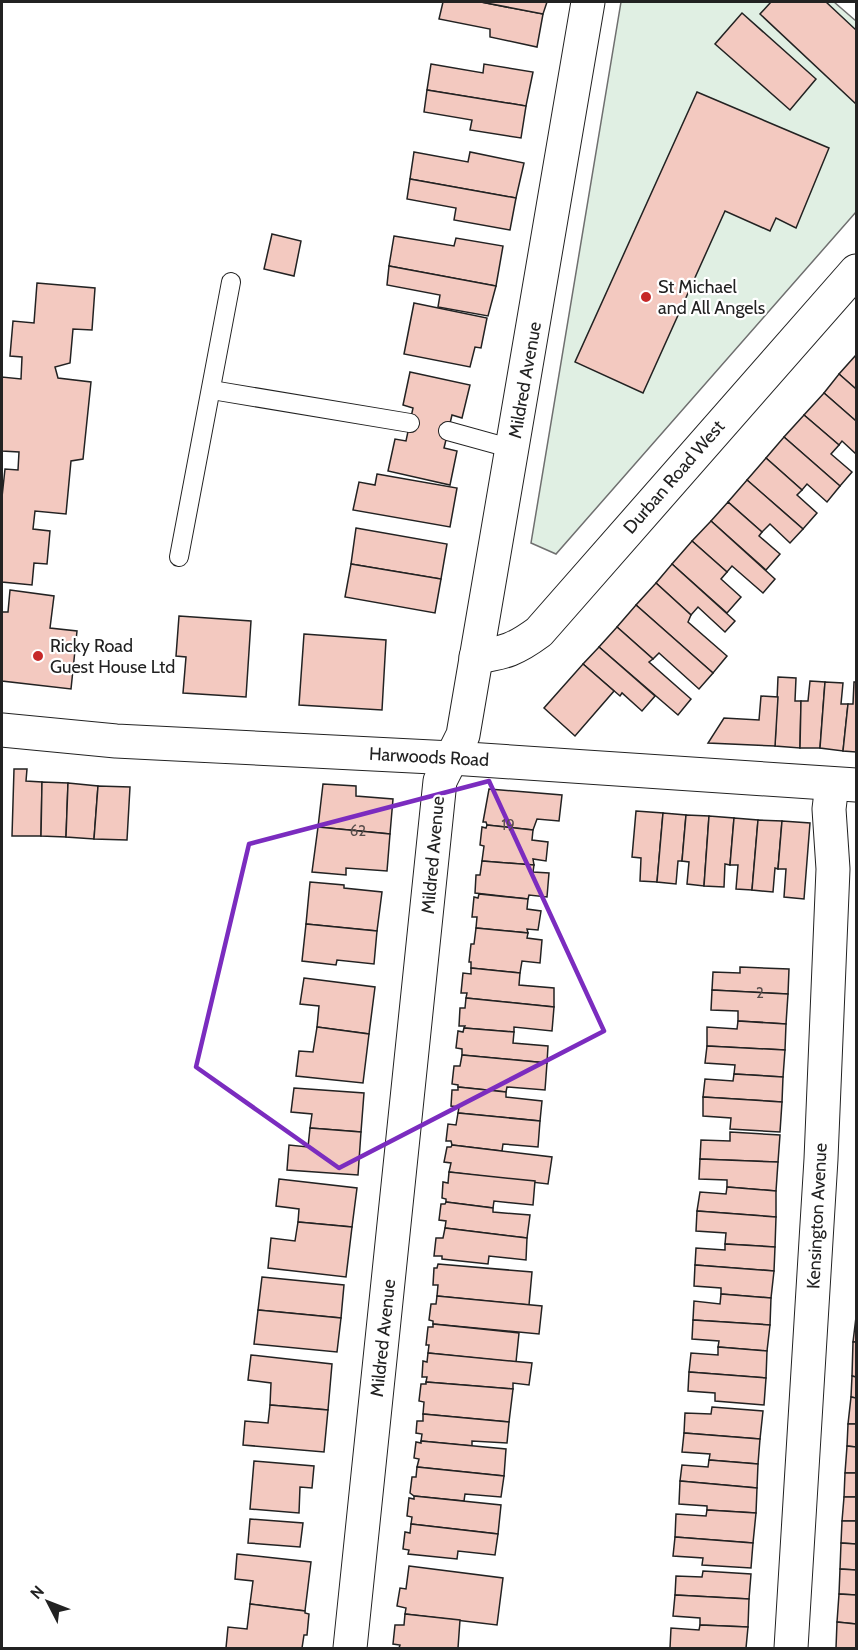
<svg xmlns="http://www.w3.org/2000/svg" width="858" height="1650" font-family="Cabin,sans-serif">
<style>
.green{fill:#e0efe3;stroke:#6f6f6f;stroke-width:1.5}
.building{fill:#f3c9c0;stroke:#222;stroke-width:1.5}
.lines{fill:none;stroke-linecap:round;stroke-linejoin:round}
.lane-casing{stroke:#222;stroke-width:20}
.street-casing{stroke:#222;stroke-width:35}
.secondary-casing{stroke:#222;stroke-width:35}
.lane{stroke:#fff;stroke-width:18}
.street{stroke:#fff;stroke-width:33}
.secondary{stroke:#fff;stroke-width:33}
.marked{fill:none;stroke:#7b2cbf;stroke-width:4.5;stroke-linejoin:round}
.poi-dot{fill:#c62828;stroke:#fff;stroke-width:2}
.labels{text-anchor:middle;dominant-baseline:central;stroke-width:4.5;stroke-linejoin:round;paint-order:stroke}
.number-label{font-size:15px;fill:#564c4a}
.poi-label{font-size:18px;fill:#222;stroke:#fff;text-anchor:start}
.street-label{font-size:18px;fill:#222;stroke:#fff}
</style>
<rect width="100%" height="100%" fill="#fff"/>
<polygon class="green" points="621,2 834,2 856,21 856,212 556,554 531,543"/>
<g class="building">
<polygon points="443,2 481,2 543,14 537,47 490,37 490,29 439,19"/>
<polygon points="481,2 547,2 543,14"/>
<polygon points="771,2 826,2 856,30 856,104 760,14"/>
<polygon points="742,13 816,79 790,110 715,44"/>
<polygon points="431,64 483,73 484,64 533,72 526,106 427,90"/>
<polygon points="427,90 526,106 521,138 470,130 472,120 424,112"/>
<polygon points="697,92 829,148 796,228 776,218 770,231 725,211 643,393 575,362"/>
<polygon points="414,152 468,162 470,152 524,163 516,198 410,179"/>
<polygon points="410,179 516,198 510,230 454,220 456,208 407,199"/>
<polygon points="272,234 301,241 294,276 264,269"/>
<polygon points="394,236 454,246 456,238 503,246 496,286 389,266"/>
<polygon points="389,266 496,286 488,316 438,307 440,295 387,285"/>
<polygon points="37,283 95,288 92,330 73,329 70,363 55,367 58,378 91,382 83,459 71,461 66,514 35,511 33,529 50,531 47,564 34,563 32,585 2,582 2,497 5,469 18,470 19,452 2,451 2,377 21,379 22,357 10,356 13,321 34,323"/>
<polygon points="414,303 487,318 481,348 475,347 470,367 404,354"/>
<polygon points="856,355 856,389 839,374"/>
<polygon points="410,372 470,385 462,418 452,415 444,448 457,451 450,485 388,471 395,439 406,441 413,408 403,405"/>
<polygon points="839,374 856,389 856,421 824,393"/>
<polygon points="824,393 856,421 856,454 842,441 839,445 804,415"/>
<polygon points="804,415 839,445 831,454 852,472 840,486 784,437"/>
<polygon points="784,437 840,486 827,502 807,484 802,490 766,458"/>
<polygon points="766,458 802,490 797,495 817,513 803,529 747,480"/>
<polygon points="377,474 457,488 450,527 353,510 359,482 375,485"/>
<polygon points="747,480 803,529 790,543 770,524 762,532 728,502"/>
<polygon points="728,502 762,532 759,536 780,554 766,570 711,521"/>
<polygon points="711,521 775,579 763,593 732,566 727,572 692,541"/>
<polygon points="356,528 447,544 441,579 351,564"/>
<polygon points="692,541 727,572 721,579 741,597 727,613 672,564"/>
<polygon points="351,564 441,579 435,613 345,597"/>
<polygon points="672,564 735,621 725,632 698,607 691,615 656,583"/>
<polygon points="656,583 691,615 688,622 727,656 713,673 636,605"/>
<polygon points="10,590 54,596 50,628 77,631 71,689 2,681 2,612 8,612"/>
<polygon points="636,605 713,673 699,689 659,653 653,659 617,627"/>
<polygon points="179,616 251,621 246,697 183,693 186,657 176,656"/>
<polygon points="617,627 653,659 649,662 691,699 678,715 599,647"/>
<polygon points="304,634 386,640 382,710 299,705"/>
<polygon points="599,647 655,696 642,711 622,693 620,696 583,664"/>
<polygon points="583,664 614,691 575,736 544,708"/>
<polygon points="778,677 796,678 795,701 801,701 800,748 775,746"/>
<polygon points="810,681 825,682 820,748 800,748 801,701 808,701"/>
<polygon points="825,682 843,683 841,704 848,704 843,751 820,748"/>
<polygon points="854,682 856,682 856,752 843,751 848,704 853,704"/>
<polygon points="761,696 778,697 775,746 708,743 724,718 759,720"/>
<polygon points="14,769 27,769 26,781 42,782 41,836 12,836"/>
<polygon points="42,782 68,783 66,837 41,836"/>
<polygon points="68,783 98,786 94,839 66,837"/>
<polygon points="323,784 356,786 356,796 393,799 390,834 318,827"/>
<polygon points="98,786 130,787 127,840 94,839"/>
<polygon points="489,789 562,795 559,821 537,819 533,830 487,825 486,822 483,822"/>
<polygon points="636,811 663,813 657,882 640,881 641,858 632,857"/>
<polygon points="663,813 686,815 682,861 678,861 676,884 657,882"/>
<polygon points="686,815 709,816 704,886 687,884 689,862 682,861"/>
<polygon points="709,816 734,818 730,865 725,864 724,887 704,886"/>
<polygon points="734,818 758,820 752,890 736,889 738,865 730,865"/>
<polygon points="758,820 782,821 778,869 775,868 773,892 752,890"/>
<polygon points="782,821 810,823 804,899 784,897 786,869 778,869"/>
<polygon points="487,825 533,830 532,840 548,842 546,861 533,859 534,865 482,861 484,846 480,845 482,827 486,828"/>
<polygon points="318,827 390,834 387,871 346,868 346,875 312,872"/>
<polygon points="482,861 534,865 533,872 549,873 547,897 529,895 528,899 475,893 476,875 480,875"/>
<polygon points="310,882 344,885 344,888 382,892 377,931 306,924"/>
<polygon points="479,894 528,899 527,909 541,911 538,930 527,929 528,933 476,928 477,917 472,917 474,897 478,898"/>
<polygon points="306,924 377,931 374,964 337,960 336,965 302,961"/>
<polygon points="476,928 528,933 527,938 542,940 540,963 522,961 520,973 471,968 471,962 469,962 471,944 474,944"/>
<polygon points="740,967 789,969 788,994 712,990 713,972 740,973"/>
<polygon points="471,968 520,973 519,985 554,988 554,1007 466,998 467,993 461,993 463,973 471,974"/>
<polygon points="304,978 375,987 369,1034 317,1027 319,1006 300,1004"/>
<polygon points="712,990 788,994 786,1024 738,1021 738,1011 711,1010"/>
<polygon points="466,998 554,1007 552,1031 514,1027 514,1032 464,1028 465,1026 459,1026 460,1008 465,1008"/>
<polygon points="738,1021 786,1024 785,1050 707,1046 707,1027 737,1029"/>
<polygon points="317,1027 369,1034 363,1083 296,1076 299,1051 313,1052"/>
<polygon points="464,1028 514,1032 513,1043 548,1046 547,1063 462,1055 462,1049 456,1048 458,1031 463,1032"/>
<polygon points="707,1046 785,1050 783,1077 734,1074 735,1065 705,1063"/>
<polygon points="462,1055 547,1063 545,1090 507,1087 506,1092 458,1087 458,1085 452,1084 454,1066 460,1066"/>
<polygon points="734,1074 783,1077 782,1102 703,1097 705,1079 733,1081"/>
<polygon points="458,1087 506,1092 506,1097 542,1101 540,1121 458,1113 459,1107 451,1106 452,1090 458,1090"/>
<polygon points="294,1088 364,1093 361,1132 310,1128 312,1114 291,1112"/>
<polygon points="703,1097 782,1102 780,1132 730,1129 731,1118 703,1116"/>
<polygon points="458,1113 540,1121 538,1147 503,1144 502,1151 452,1145 451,1141 446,1141 448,1124 456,1125"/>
<polygon points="310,1128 361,1132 358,1175 287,1170 289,1145 308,1147"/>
<polygon points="730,1132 780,1135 778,1162 700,1159 701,1140 730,1141"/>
<polygon points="452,1145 552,1157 548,1184 449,1172 451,1163 444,1162 447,1147 451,1147"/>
<polygon points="700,1159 778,1162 776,1191 727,1187 727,1180 699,1179"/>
<polygon points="449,1172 535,1181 533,1205 494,1201 493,1208 446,1202 446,1199 442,1198 443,1182 448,1183"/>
<polygon points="279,1179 357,1188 352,1227 298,1222 299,1209 276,1206"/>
<polygon points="727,1187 776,1191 776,1217 697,1211 700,1192 726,1194"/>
<polygon points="446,1202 493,1208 493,1212 530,1215 527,1238 445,1228 446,1221 439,1220 441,1204 445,1204"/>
<polygon points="697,1211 776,1217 775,1247 725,1244 726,1233 696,1231"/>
<polygon points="298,1222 352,1227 346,1277 268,1268 271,1238 295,1241"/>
<polygon points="445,1228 527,1238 526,1260 489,1256 488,1264 442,1259 442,1256 434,1256 436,1238 443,1238"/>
<polygon points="725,1244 775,1247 774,1271 695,1265 696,1248 725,1250"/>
<polygon points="438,1264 532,1272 529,1305 437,1296 438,1285 433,1285 434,1268 437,1268"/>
<polygon points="695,1265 774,1271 771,1298 721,1294 721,1288 694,1286"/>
<polygon points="262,1277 344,1285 341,1318 258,1310"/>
<polygon points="721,1294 771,1298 770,1325 693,1320 694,1301 720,1304"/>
<polygon points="437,1296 542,1306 539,1334 433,1324 433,1321 429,1320 431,1304 436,1304"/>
<polygon points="258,1310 341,1318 337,1352 254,1344"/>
<polygon points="856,1317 856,1342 853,1342"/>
<polygon points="693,1320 770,1325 767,1351 718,1347 719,1341 692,1339"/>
<polygon points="433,1324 519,1333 516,1362 428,1353 429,1345 426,1345 428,1327 433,1327"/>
<polygon points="853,1342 856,1342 856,1377 852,1376"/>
<polygon points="718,1347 767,1351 766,1378 689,1372 691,1353 718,1355"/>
<polygon points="428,1353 532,1363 529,1385 513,1383 513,1389 426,1382 427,1377 422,1377 423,1361 427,1362"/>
<polygon points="251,1355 332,1364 328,1410 270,1405 271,1383 248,1380"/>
<polygon points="689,1372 766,1378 764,1405 715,1401 715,1393 688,1391"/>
<polygon points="852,1376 856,1377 856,1398 851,1397"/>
<polygon points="426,1382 513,1389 509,1422 423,1414 424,1402 419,1401 421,1384 426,1384"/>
<polygon points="851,1397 856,1398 856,1424 848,1424"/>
<polygon points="270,1405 328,1410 324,1452 243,1445 245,1421 268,1423"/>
<polygon points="712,1407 763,1411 760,1439 684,1433 685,1413 711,1414"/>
<polygon points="423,1414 509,1422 507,1443 472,1441 472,1446 421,1441 422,1434 416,1433 417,1421 423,1421"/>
<polygon points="848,1424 856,1424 856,1447 847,1446"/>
<polygon points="684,1433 760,1439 758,1464 709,1460 710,1454 682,1452"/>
<polygon points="421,1441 506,1449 504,1476 417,1467 419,1459 414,1458 416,1442 421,1443"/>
<polygon points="847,1446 856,1447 856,1473 845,1473"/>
<polygon points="709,1460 758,1464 757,1488 680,1481 682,1465 708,1467"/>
<polygon points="254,1461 314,1466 312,1488 300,1487 299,1513 250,1509"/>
<polygon points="417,1467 504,1476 501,1497 465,1494 464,1501 414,1496 410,1493 412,1477 416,1477"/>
<polygon points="845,1473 856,1473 856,1497 844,1497"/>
<polygon points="680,1481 757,1488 756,1513 707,1510 707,1506 679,1504"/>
<polygon points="414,1496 501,1505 498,1534 411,1524 412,1517 407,1516 409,1498 414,1499"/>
<polygon points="844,1497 856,1497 856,1521 842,1521"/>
<polygon points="707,1510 756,1513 753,1543 675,1537 676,1514 706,1516"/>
<polygon points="250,1519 303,1523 300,1547 248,1543"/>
<polygon points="842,1521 856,1521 856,1544 841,1543"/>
<polygon points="411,1524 498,1534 495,1555 458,1551 457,1559 408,1554 409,1550 403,1549 405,1532 410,1533"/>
<polygon points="675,1537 753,1543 751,1568 702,1565 703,1558 673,1556"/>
<polygon points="841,1543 856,1544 856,1570 840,1569"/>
<polygon points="237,1554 311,1562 305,1611 250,1604 253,1581 235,1579"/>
<polygon points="409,1566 503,1578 497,1625 405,1614 406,1608 397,1606 400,1588 406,1589"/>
<polygon points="840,1569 856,1570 856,1595 839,1594"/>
<polygon points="703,1571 751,1574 749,1599 675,1595 676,1576 702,1577"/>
<polygon points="839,1594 856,1595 856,1624 837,1622"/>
<polygon points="675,1595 749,1599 748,1627 700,1625 700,1618 673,1616"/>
<polygon points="250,1604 305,1611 305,1613 309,1614 307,1635 304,1635 302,1648 226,1648 228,1627 247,1629"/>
<polygon points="405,1614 460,1620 458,1648 461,1648 399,1648 400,1645 393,1644 395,1625 404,1625"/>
<polygon points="837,1622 856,1624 856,1648 836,1648"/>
<polygon points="700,1625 748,1627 746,1648 670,1648 671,1628 699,1630"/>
</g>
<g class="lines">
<g class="lane-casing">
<g id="lane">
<polyline points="212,390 410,423"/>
<polyline points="448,431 513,449"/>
<polyline points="179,557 231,282"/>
</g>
</g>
<g class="street-casing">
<g id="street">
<path d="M 476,657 C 505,653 516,649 539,632 L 856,271"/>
<polyline points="350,1648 440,781 463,735 588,2"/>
<polyline points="791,1648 821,1159 833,869 829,809 832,784"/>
</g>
</g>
<g class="secondary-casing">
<polyline id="secondary" points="2,730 116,741 452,758 856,785"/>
</g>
<use href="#lane" class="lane"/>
<use href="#street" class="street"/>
<use href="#secondary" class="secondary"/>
</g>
<path class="marked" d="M 489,781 L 604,1031 L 339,1168 L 196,1067 L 249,844 Z"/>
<g class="poi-dot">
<circle cx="646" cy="297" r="6"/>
<circle cx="38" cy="656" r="6"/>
</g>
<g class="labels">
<g class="number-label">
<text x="508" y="825">19</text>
<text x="358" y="831">62</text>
<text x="760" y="993">2</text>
</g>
<g class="poi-label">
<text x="658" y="287">St Michael<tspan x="658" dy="21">and All Angels</tspan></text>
<text x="50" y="646">Ricky Road<tspan x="50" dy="21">Guest House Ltd</tspan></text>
</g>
<g class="street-label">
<text transform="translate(525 380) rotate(-80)">Mildred Avenue</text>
<text transform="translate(674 477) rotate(-49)">Durban Road West</text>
<text transform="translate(429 757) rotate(3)">Harwoods Road</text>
<text transform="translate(433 855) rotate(-85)">Mildred Avenue</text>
<text transform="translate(817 1216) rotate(-87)">Kensington Avenue</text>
<text transform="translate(383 1338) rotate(-84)">Mildred Avenue</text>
</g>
</g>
<rect width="858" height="1650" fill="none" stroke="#222222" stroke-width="6"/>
<g transform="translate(48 1602) rotate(312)" stroke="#ffffff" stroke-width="4.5" paint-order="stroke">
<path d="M0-4.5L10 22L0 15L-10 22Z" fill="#222222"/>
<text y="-9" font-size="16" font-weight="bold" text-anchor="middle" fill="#222222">N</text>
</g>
</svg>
